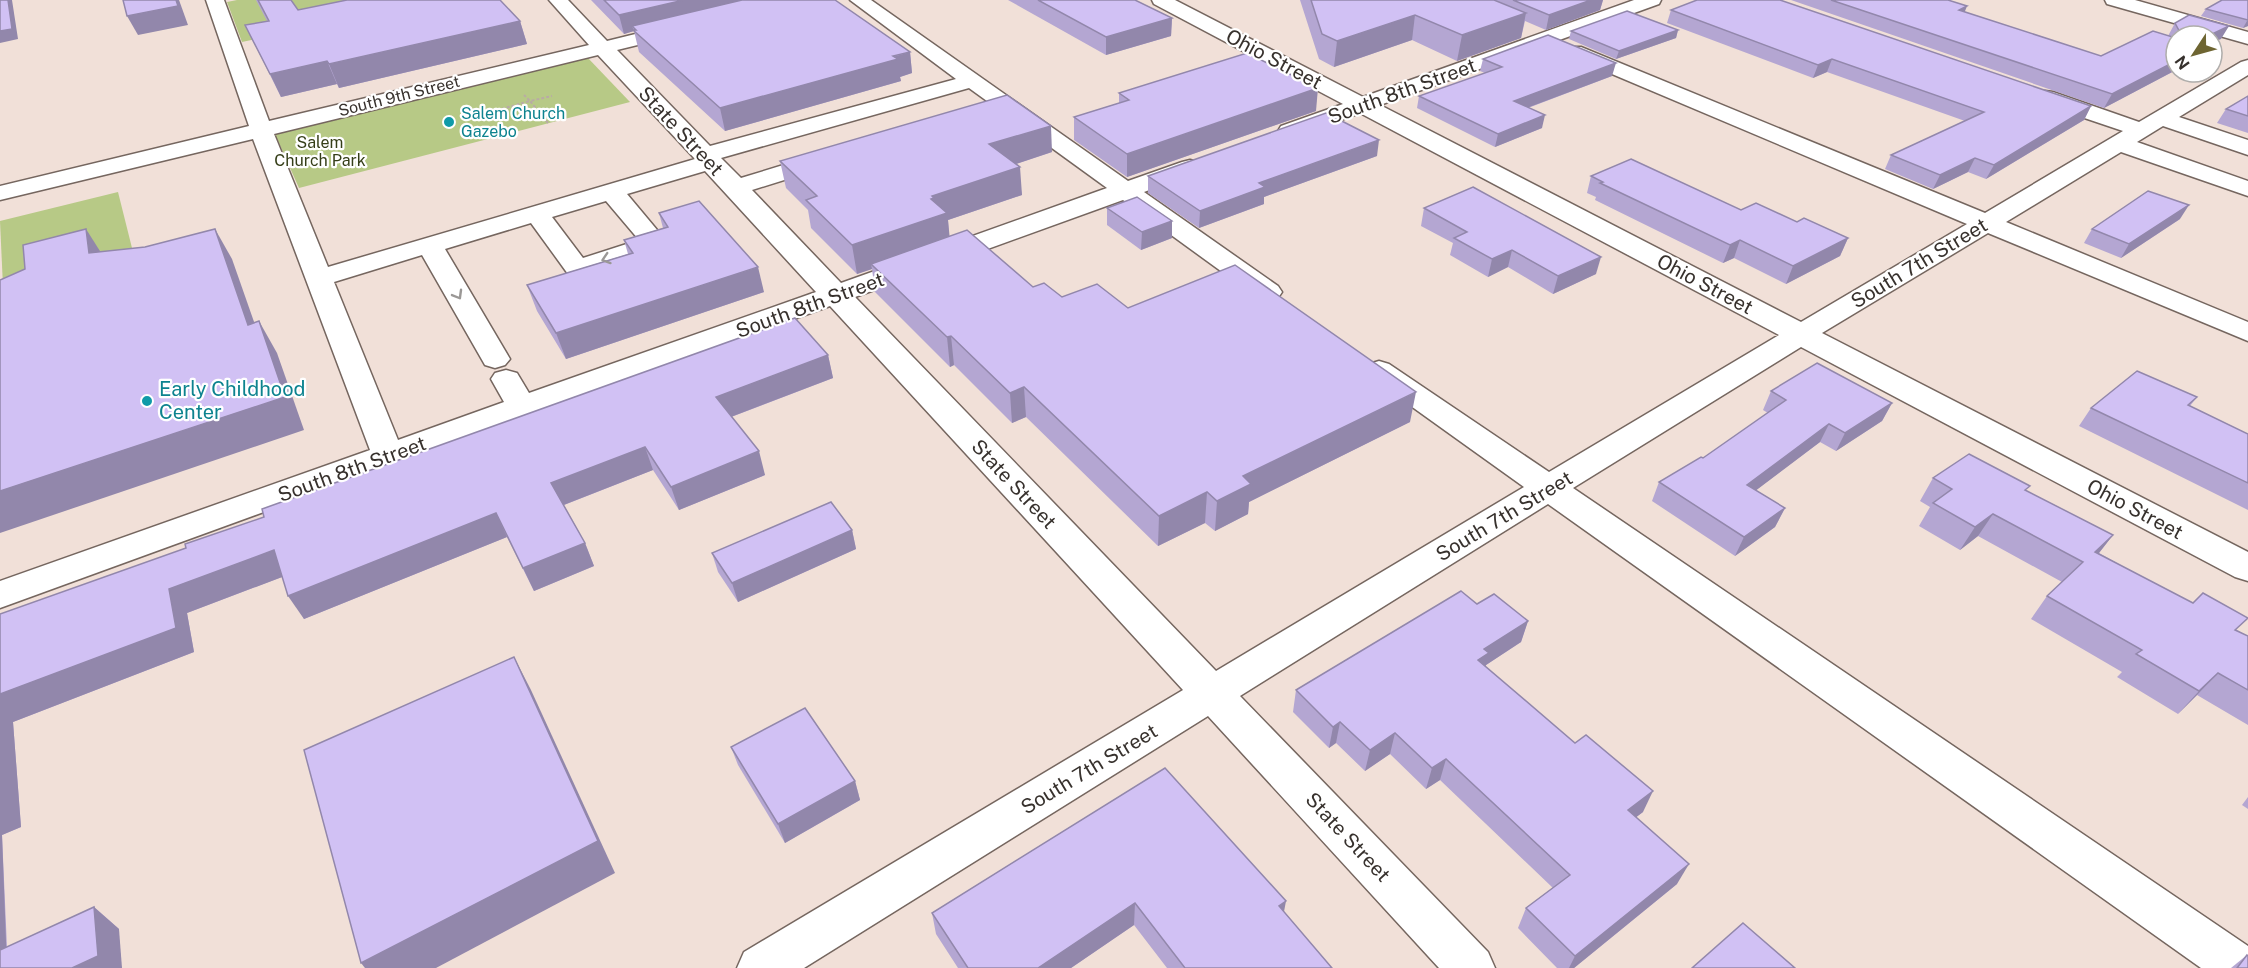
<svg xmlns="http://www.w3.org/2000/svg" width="2248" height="968" font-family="'Public Sans',sans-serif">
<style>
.green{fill:#b7c986}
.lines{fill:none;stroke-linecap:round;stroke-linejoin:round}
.minor-casing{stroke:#75665f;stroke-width:3}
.path{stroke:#b9aba5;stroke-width:2;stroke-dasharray:3 2;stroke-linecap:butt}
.minor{fill:#fff;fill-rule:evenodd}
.wall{fill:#b4a6d2}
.shaded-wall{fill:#9287ab}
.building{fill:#d1c1f4;stroke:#9287ab;stroke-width:1.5}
.oneway{stroke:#9b9896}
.culture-dot{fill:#0f9aa8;stroke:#fff;stroke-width:2}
.labels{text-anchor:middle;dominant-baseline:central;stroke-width:4.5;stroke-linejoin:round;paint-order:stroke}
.far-street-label{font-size:16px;fill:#37312d;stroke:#fff}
.far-culture-label{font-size:16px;fill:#0d838f;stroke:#fff;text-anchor:start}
.far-park-label{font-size:16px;fill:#353e18;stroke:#fff}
.street-label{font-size:20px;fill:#37312d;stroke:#fff}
.culture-label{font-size:20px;fill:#0d838f;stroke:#fff;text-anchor:start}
</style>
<rect width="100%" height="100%" fill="#f1e0d8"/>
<g class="green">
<polygon points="237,0 434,0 242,42 227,2"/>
<polygon points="587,57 630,102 299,188 274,132"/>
<polygon points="118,192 133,252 3,287 0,221"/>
</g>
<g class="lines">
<g class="minor-casing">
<g id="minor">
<path d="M 206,0 L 224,0 L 269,121 L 589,45 L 549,0 L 568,0 L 607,41 L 680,23 L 687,25 L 690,29 L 687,33 L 617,50 L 710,146 L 956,79 L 850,0 L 871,0 L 1128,181 L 1182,162 L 1190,160 L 1198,162 L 1202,167 L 1198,172 L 1144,192 L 1278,286 L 1282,292 L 1278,298 L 1268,300 L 1258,298 L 1123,200 L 855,297 L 1216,671 L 1524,487 L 1369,376 L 1364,370 L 1369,364 L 1379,361 L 1389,364 L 1549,472 L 1779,335 L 1360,113 L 1297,136 L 1289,138 L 1281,136 L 1278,131 L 1281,126 L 1343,104 L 1154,4 L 1152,0 L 1175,0 L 1363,97 L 1634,0 L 1661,0 L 1659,4 L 1380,105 L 1801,322 L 1967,224 L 1567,55 L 1564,51 L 1567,47 L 1581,47 L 1985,213 L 2123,131 L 2037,102 L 2034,97 L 2037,92 L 2045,91 L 2053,92 L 2139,122 L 2241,62 L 2248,60 L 2248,75 L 2179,117 L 2248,140 L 2248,155 L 2163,126 L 2137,142 L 2248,181 L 2248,196 L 2121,152 L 2006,222 L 2248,322 L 2248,341 L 1988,233 L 1822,333 L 2248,552 L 2248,581 L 2235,577 L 1801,347 L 1573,488 L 2248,946 L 2248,968 L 2201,968 L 1548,504 L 1240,696 L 1488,952 L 1495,968 L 1439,968 L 1208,716 L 804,968 L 737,968 L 744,952 L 1183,690 L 830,306 L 0,608 L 0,581 L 370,450 L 253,139 L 0,200 L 0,186 L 249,126 ZM 598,55 L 695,159 L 328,267 L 274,134 ZM 969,88 L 1107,188 L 841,283 L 752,190 L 832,165 L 836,160 L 832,155 L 824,153 L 816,155 L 741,178 L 721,158 ZM 705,171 L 816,292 L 529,393 L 517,373 L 506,370 L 495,373 L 491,379 L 504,402 L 398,440 L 334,282 L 422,255 L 485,365 L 495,368 L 505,365 L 510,359 L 445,249 L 531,223 L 568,274 L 577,276 L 586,274 L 664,248 L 668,243 L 627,194 ZM 606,201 L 639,240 L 583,258 L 552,217 Z"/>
<polygon points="2105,0 2135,0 2248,32 2248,44 2107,4"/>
</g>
</g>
<g class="path">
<polyline points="473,117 530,101 524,95"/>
<polyline points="548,123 530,101 552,96"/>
</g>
<use href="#minor" class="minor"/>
</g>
<g class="wall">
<polygon points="256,0 291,0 298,10 520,21 527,44 339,88 337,84 281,97 245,25 267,21"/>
<polygon points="591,0 835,0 910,52 912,73 900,77 901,81 725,131 639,52 634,31 624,34"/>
<polygon points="1008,0 1135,0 1172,18 1171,36 1106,55"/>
<polygon points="1300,0 1603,0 1600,10 1546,30 1525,21 1521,38 1457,61 1412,40 1334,67 1319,59"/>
<polygon points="1791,0 1948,0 1965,12 2101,56 2168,36 2175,23 2221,39 2212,36 2176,36 2176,70 2104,108"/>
<polygon points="2248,0 2248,26 2243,28 2201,16 2206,9"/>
<polygon points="1671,10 2091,106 2084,120 1986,179 1968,172 1933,189 1885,169 1891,155 1965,121 1827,72 1813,78 1667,23"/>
<polygon points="1678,30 1676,38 1616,59 1569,39 1571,31"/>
<polygon points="1483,59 1612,76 1528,108 1542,128 1495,147 1417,108 1419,96 1485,73 1480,71"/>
<polygon points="1119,93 1316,111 1127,177 1074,140 1074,117 1119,103"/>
<polygon points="2248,96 2248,133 2217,123 2226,109"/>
<polygon points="1052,152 1016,164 1022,195 948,220 949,236 1033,287 1062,297 1128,308 1410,422 1249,502 1248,514 1215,531 1205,523 1158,546 1026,417 1012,423 954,365 950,367 875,292 872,269 857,274 811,228 808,210 786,188 780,161"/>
<polygon points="1377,156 1264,197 1264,204 1199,228 1148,193 1148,176"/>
<polygon points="1591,176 1797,222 1848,238 1840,256 1786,284 1734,258 1723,263 1595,200 1596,197 1587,193"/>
<polygon points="1107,208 1172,221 1172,238 1141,250 1107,225"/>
<polygon points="1424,208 1596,274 1553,294 1508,267 1488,277 1450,255 1453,243 1421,226"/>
<polygon points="659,213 764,292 566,359 537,311 527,285 628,254 624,240 663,228"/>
<polygon points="2180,219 2121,258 2084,243 2092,229"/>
<polygon points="828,355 833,378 731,417 765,475 679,510 653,470 564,505 585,543 594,566 534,591 507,537 304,619 282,577 187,613 194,652 13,722 21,827 2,835 7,947 94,907 119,929 0,968 0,614"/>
<polygon points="1771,391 1892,403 1882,421 1836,451 1820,442 1756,490 1785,508 1775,527 1735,556 1652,501 1659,482 1703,458 1768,413 1763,410"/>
<polygon points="2197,397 2190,406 2248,434 2248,510 2079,426 2091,408"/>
<polygon points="1933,478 2027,491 2113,535 2099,553 2248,636 2248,725 2197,695 2178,714 2117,677 2122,672 2031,619 2047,596 2062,582 1978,536 1960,550 1919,526 1930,507 1920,501"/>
<polygon points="852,530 856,549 738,602 718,572 712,553"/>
<polygon points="1477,604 1528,621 1521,642 1486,665 1485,666 1643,812 1636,817 1677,884 1574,968 1557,968 1518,928 1526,908 1553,888 1440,780 1426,789 1390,754 1365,771 1336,743 1329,748 1293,712 1296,690"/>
<polygon points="731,747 855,781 860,800 785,843 738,765"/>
<polygon points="1165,768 1284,912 1332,968 1167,968 1134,925 1071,968 958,968 936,934 932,913"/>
<polygon points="2248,797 2248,809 2242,805"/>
<polygon points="2247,955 2248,968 2231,968"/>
</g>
<g class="shaded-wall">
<polygon points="8,0 12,0 18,39 0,43 0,31"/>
<polygon points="176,0 179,0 188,25 138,35 127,16"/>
<polygon points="684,0 765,0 632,26 634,31 624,34 619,15"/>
<polygon points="1591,0 1603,0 1600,10 1546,30 1549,15"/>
<polygon points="1967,6 1962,19 1959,10"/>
<polygon points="1526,13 1521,38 1457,61 1462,35"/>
<polygon points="1415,15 1412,40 1334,67 1337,41"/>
<polygon points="1172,18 1171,36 1106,55 1106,37"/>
<polygon points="2248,20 2248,26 2243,28 2247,21"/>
<polygon points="520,21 527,44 339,88 329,64"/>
<polygon points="2229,26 2221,39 2212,43 2212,36 2208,36"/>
<polygon points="1678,30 1676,38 1616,59 1619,51"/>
<polygon points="910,52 912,73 900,77 901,81 725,131 720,108"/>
<polygon points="1832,59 1827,72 1813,78 1818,65"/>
<polygon points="327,61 337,84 281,97 270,74"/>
<polygon points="2176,61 2176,70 2104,108 2112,94"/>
<polygon points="1616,63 1612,76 1511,114 1514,101"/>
<polygon points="1318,88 1316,111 1127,177 1127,154"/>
<polygon points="2091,106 2084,120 1986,179 1994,165"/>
<polygon points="1545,115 1542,128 1495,147 1498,134"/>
<polygon points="1051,126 1052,152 992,172 989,144"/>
<polygon points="1379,140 1377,156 1264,197 1264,204 1199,228 1200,211 1259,183"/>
<polygon points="1975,158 1968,172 1933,189 1940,175"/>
<polygon points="1020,167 1022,195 948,220 950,241 871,264 872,269 857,274 852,245 932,196"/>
<polygon points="2189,205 2180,219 2121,258 2129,244"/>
<polygon points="1172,221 1172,238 1141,250 1142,232"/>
<polygon points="86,229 105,259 89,253"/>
<polygon points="215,229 232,259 266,356 248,325"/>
<polygon points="1848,238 1840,256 1786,284 1793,266"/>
<polygon points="1740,240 1734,258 1723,263 1730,245"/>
<polygon points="1512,250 1508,267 1488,277 1492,259"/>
<polygon points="1601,257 1596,274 1553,294 1558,276"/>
<polygon points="758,267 764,292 566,359 556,333"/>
<polygon points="259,321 277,353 304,430 0,533 0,491"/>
<polygon points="951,336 954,365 950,367 947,337"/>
<polygon points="828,355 833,378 723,420 716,397"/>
<polygon points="1024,387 1026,417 1012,423 1010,393"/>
<polygon points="1416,392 1410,422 1249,502 1248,514 1215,531 1217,501 1243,476"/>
<polygon points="1892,403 1882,421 1836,451 1845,433"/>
<polygon points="1829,424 1820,442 1738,504 1747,485"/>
<polygon points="645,447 653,470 561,506 551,483"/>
<polygon points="759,451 765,475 679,510 671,487"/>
<polygon points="1207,492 1205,523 1158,546 1159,516"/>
<polygon points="1785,508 1775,527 1735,556 1744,537"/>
<polygon points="496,513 507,537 304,619 288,596"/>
<polygon points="1993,514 1978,536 1960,550 1975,527"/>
<polygon points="852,530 856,549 738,602 732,583"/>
<polygon points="2113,535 2095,558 2095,552"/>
<polygon points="585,543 594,566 534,591 523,568"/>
<polygon points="274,550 290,574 187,613 194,652 13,722 21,827 2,835 7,968 0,968 0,694 169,589"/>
<polygon points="1528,621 1521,642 1486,665 1483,674 1478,660 1484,649"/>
<polygon points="514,657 531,690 615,873 436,968 365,968 361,963"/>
<polygon points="2218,673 2197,695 2178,714 2199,691"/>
<polygon points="1340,722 1336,743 1329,748 1333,727"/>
<polygon points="1395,733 1390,754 1365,771 1370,750"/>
<polygon points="1446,759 1440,780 1426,789 1432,768"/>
<polygon points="855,781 860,800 785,843 778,824"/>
<polygon points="1653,791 1643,812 1618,831 1628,810"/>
<polygon points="1689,864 1677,884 1574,968 1569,968 1575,956"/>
<polygon points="1286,901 1282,922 1279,906"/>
<polygon points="1135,903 1134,925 1071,968 1038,968"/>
<polygon points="94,907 119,929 122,968 72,968"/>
</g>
<g class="building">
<polygon points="0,0 8,0 12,29 0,31"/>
<polygon points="123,0 176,0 178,6 127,16"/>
<polygon points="258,0 291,0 298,10 347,0 500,0 520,21 329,64 327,61 270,74 245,25 269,21"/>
<polygon points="604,0 684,0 619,15"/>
<polygon points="742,0 835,0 910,52 893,56 898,59 720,108 633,30 636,30 632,26"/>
<polygon points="1038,0 1135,0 1172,18 1106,37"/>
<polygon points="1311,0 1494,0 1526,13 1462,35 1415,15 1337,41 1322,34"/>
<polygon points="1513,0 1591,0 1549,15"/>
<polygon points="1697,0 1780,0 2091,106 1994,165 1975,158 1940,175 1891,155 1984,112 1832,59 1818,65 1671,10"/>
<polygon points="1831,0 1948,0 1967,6 1959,10 2101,56 2153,31 2176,38 2176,61 2112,94"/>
<polygon points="2222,0 2248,0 2248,20 2206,9"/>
<polygon points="1627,11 1678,30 1619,51 1571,31"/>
<polygon points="2189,15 2229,26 2208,36 2182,36 2175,23"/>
<polygon points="1548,35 1616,63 1514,101 1545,115 1498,134 1419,96 1502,67 1483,59"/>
<polygon points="1247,53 1318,88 1127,154 1074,117 1129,100 1119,93"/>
<polygon points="1007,95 1051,126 989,144 1020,167 932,196 934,198 931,199 947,213 852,245 806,200 817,196 780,161"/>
<polygon points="2248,96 2248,116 2226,109"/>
<polygon points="1326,113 1379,140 1259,183 1265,187 1200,211 1148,176"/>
<polygon points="1631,159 1741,210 1756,203 1797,222 1804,218 1848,238 1793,266 1740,240 1730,245 1600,183 1603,182 1591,176"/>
<polygon points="1473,187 1601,257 1558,276 1512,250 1492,259 1454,238 1467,232 1424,208"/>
<polygon points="2148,191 2189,205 2129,244 2092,229"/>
<polygon points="1137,197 1172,221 1142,232 1107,208"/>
<polygon points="699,201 758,267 556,333 527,285 633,253 624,240 668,227 659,213"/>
<polygon points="86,229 89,253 145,247 215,229 248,325 259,321 285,397 0,491 0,280 25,269 23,245"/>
<polygon points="967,230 1033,287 1044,283 1062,297 1097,284 1128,308 1235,265 1416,392 1243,476 1251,484 1217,501 1207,492 1159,516 1024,387 1010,393 951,336 947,337 871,264"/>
<polygon points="795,318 828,355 716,397 759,451 671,487 645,447 551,483 585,543 523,568 496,513 288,596 274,550 169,589 176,628 0,694 0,614 186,548 185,544 264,517 262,509"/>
<polygon points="1817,363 1892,403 1845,433 1829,424 1747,485 1785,508 1744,537 1659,482 1701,457 1703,458 1786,400 1771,391"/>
<polygon points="2137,371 2197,397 2188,405 2248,434 2248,483 2091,408"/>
<polygon points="1969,454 2030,486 2025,490 2113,535 2095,552 2193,603 2203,593 2248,618 2235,630 2248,636 2248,690 2218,673 2199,691 2136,654 2142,650 2047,596 2083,562 1993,514 1975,527 1933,503 1952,489 1933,478"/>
<polygon points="831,502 852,530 732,583 712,553"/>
<polygon points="1461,591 1477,604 1494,594 1528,621 1484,649 1489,653 1478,660 1575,743 1586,735 1653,791 1628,810 1689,864 1575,956 1526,908 1570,875 1446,759 1432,768 1395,733 1370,750 1340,722 1333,727 1296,690"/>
<polygon points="514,657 598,841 361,963 304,750"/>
<polygon points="805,708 855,781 778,824 731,747"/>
<polygon points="1165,768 1286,901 1279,906 1332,968 1185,968 1135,903 1038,968 968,968 932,913"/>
<polygon points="94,907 98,956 72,968 0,968 0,950"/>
<polygon points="1743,923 1795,968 1692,968"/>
<polygon points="2247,955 2248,956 2248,968 2237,968"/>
</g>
<defs><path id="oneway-chevron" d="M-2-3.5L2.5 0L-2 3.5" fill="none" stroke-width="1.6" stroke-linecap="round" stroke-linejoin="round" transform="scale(1.5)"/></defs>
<g class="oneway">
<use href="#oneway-chevron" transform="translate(606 259) rotate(162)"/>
<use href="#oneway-chevron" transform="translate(458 295) rotate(60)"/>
</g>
<g class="culture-dot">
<circle cx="449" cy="122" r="6"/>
<circle cx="147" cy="401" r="6"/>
</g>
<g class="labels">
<g class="far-street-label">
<text transform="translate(399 96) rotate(-14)">South 9th Street</text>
</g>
<g class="far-culture-label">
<text x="461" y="113">Salem Church<tspan x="461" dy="18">Gazebo</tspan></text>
</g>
<g class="far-park-label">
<text x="320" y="142">Salem<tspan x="320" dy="18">Church Park</tspan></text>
</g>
<g class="street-label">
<text transform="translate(1274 59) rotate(28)">Ohio Street</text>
<text transform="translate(1402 91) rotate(-20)">South 8th Street</text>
<text transform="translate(681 131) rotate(47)">State Street</text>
<text transform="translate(1919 263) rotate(-31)">South 7th Street</text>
<text transform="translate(1705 284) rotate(28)">Ohio Street</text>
<text transform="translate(810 305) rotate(-20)">South 8th Street</text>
<text transform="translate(352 469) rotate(-20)">South 8th Street</text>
<text transform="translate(1014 484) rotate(47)">State Street</text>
<text transform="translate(2135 509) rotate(28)">Ohio Street</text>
<text transform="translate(1504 516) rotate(-31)">South 7th Street</text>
<text transform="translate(1089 769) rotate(-31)">South 7th Street</text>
<text transform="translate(1348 837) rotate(47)">State Street</text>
</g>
<g class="culture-label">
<text x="159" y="389">Early Childhood<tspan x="159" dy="23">Center</tspan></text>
</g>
</g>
<g transform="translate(2194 54) rotate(234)"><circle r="28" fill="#ffffff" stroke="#afadab" stroke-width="1.5"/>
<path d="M0-4.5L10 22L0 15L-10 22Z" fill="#6e6532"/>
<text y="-9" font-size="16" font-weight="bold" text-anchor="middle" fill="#37312d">N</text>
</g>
</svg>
